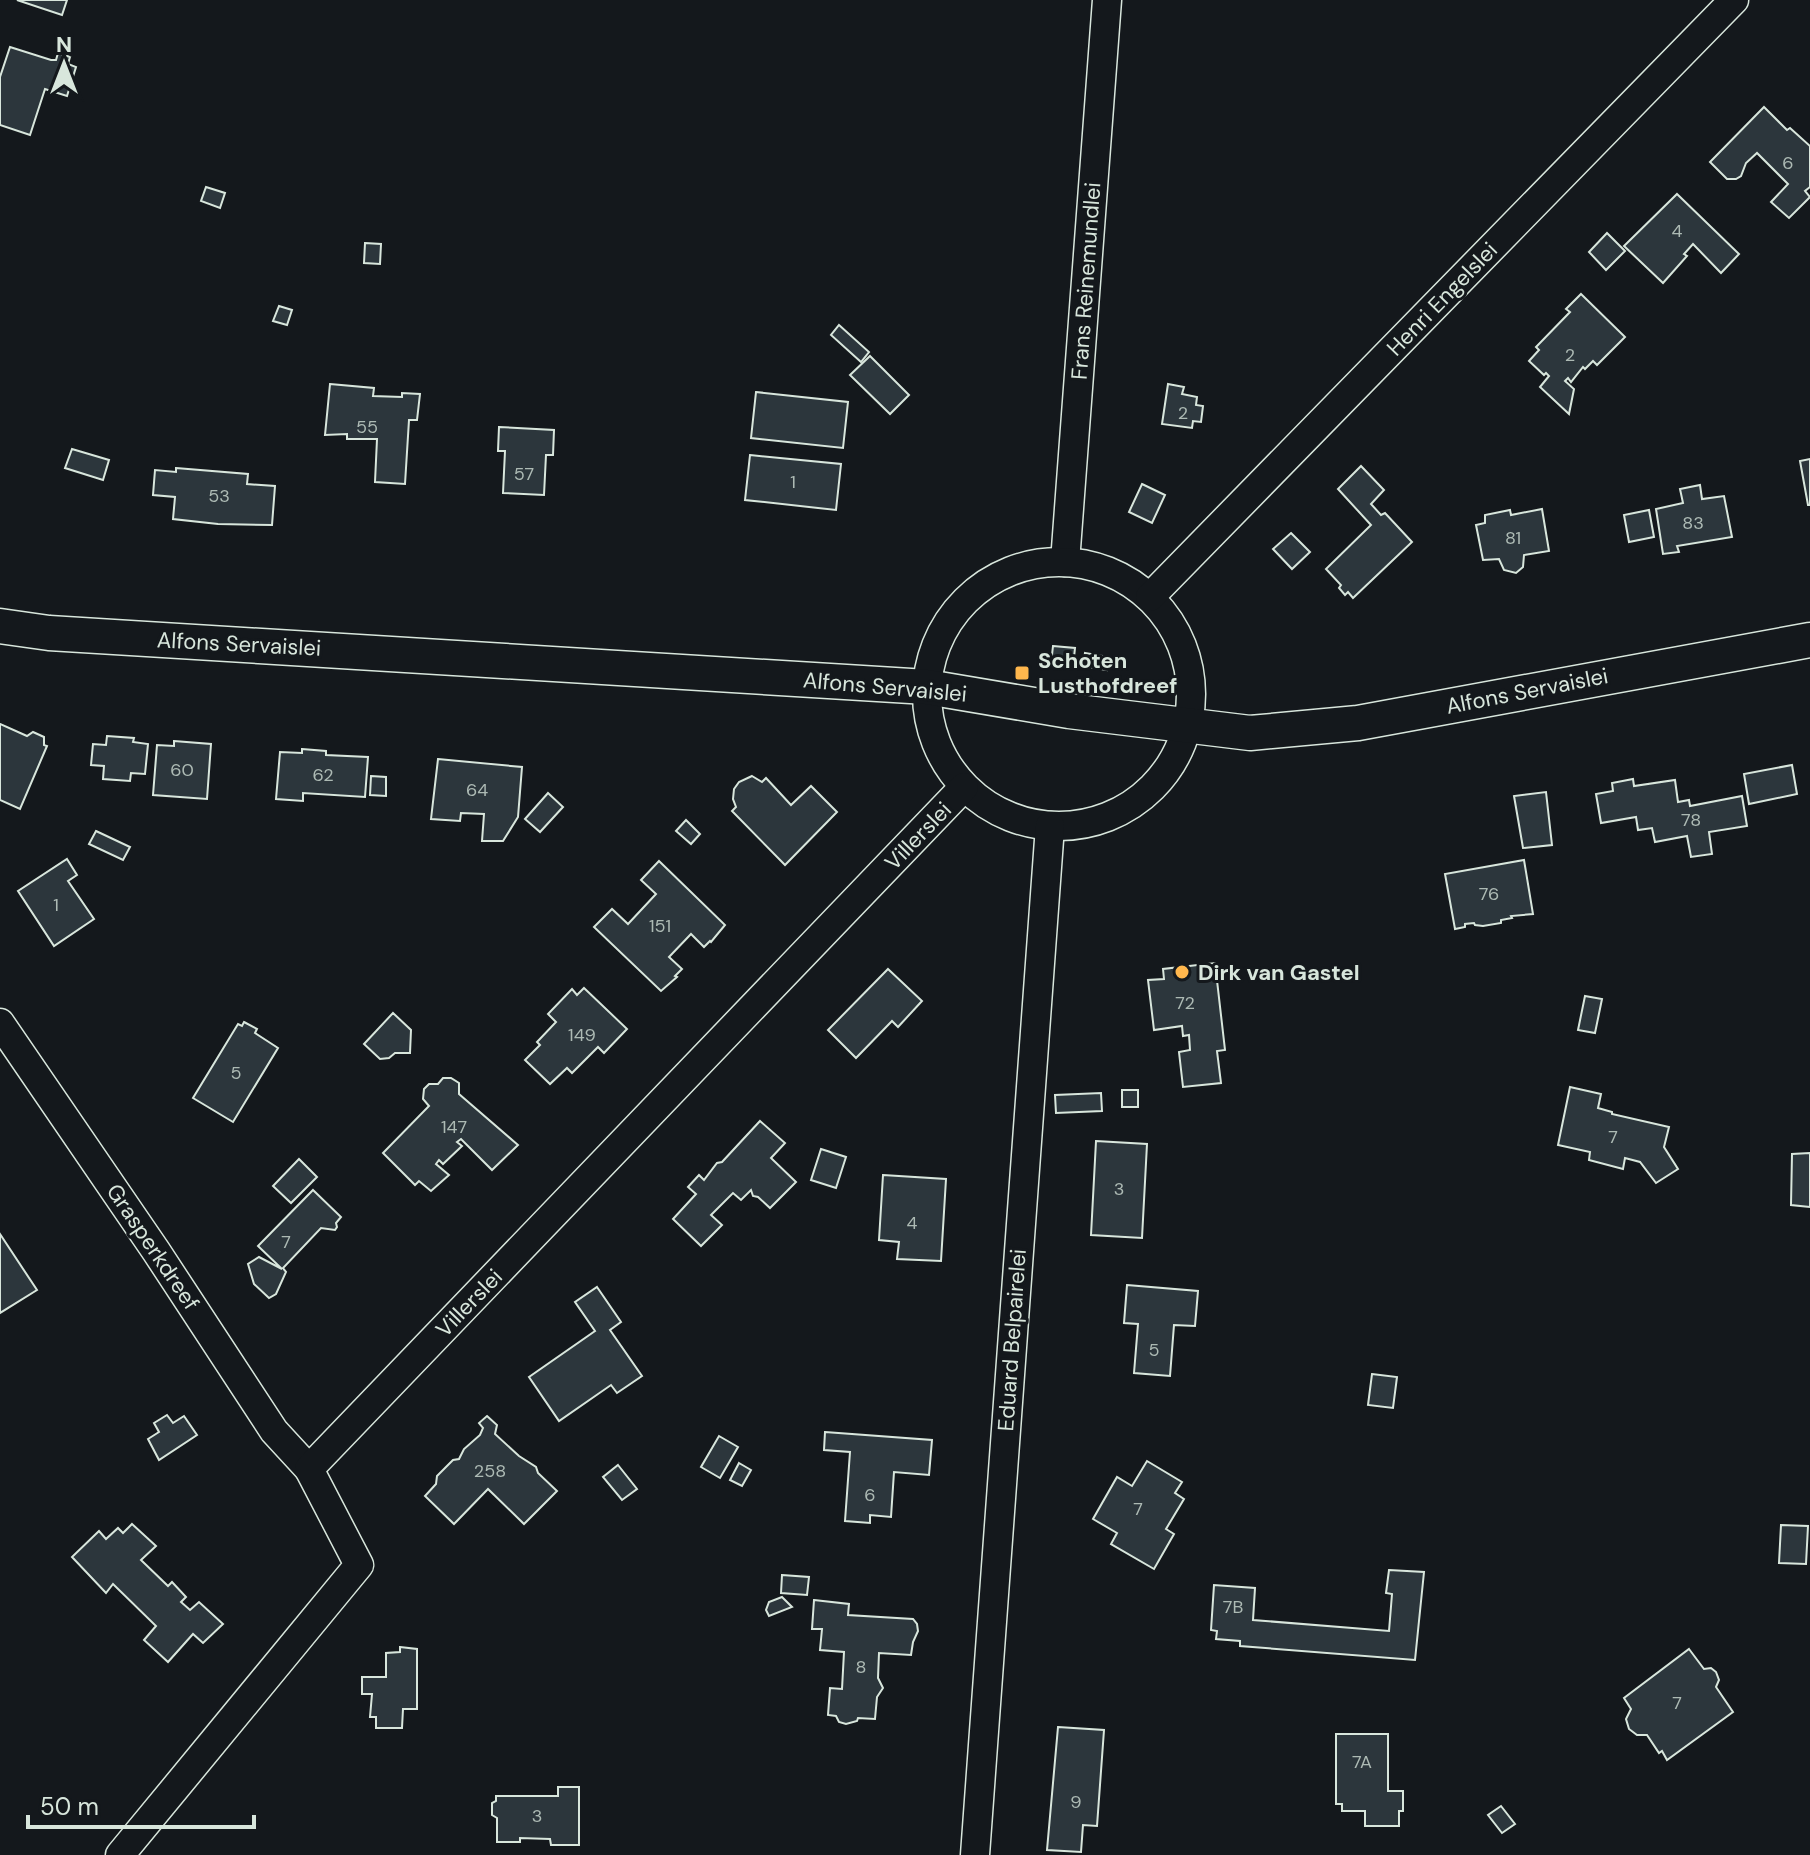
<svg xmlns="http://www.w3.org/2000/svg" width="1810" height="1855" font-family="'DM Sans',sans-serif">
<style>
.building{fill:#2c363c;stroke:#d8e6dc;stroke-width:2}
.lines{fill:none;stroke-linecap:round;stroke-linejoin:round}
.minor-casing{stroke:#d8e6dc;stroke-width:31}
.tertiary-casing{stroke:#d8e6dc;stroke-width:37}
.minor{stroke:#14181c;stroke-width:28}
.tertiary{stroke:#14181c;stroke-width:34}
.poi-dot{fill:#ffb74d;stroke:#14181c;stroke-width:3}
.labels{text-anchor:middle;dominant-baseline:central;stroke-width:6;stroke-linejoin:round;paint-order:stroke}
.number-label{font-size:18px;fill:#adbab4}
.street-label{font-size:22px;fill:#d8e6dc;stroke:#14181c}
.poi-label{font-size:22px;font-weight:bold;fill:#d8e6dc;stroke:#14181c;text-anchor:start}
</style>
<rect width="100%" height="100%" fill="#14181c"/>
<g class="building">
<polygon points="17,0 67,0 62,15"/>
<polygon points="10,47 51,60 56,60 58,53 70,57 68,64 76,67 67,96 45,89 30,135 0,125 0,77"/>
<polygon points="1764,107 1787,130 1790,128 1810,146 1810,187 1805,191 1810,197 1789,218 1771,202 1788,184 1757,153 1746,163 1741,176 1736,179 1727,179 1710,162"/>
<polygon points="206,187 225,193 220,208 201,201"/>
<polygon points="1677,194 1739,254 1721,273 1693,244 1684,254 1687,256 1663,283 1624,246"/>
<polygon points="1607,233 1625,251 1606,270 1589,252"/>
<polygon points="365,243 381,244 380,264 364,263"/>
<polygon points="1581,294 1625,337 1597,365 1593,361 1585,369 1583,367 1571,382 1568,378 1565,381 1574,389 1569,414 1540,387 1549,376 1546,373 1544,375 1529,361 1539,350 1536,347 1570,312 1566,309"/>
<polygon points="279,306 292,310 287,325 273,321"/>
<polygon points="839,325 869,352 861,362 831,335"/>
<polygon points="870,356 909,395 890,414 850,375"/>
<polygon points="330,384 374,388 373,396 402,397 402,393 420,394 417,420 409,420 405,484 375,482 377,439 347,439 347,434 325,435"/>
<polygon points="1168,384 1184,387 1182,394 1197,397 1196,405 1203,406 1201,422 1193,421 1192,428 1162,424"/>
<polygon points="756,392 848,402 843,448 751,438"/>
<polygon points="499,427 554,430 553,455 546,455 544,495 503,493 505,451 498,451"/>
<polygon points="72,449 109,460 103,480 65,468"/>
<polygon points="750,455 841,464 836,510 745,500"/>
<polygon points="1810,459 1810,505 1808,505 1800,461"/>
<polygon points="1361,466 1384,490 1371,504 1381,515 1385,513 1412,542 1353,598 1348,592 1345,595 1339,588 1341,585 1326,569 1371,525 1338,489"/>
<polygon points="176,468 248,474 247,484 275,486 272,525 218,524 173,519 175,497 153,495 155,470 176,472"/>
<polygon points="1142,484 1165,495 1152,523 1129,512"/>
<polygon points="1700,485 1702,499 1724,496 1732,537 1677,546 1679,552 1663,554 1656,509 1683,503 1680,489"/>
<polygon points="1542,509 1549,551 1524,555 1523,567 1516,573 1504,570 1499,559 1483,560 1476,525 1485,523 1485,515 1510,510 1511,515"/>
<polygon points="1649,510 1654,537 1629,542 1624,515"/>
<polygon points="1291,533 1310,552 1292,569 1273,549"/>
<polygon points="1053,646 1075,648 1073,667 1051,664"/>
<polygon points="1085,653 1109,657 1107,670 1083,666"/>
<polygon points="0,724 27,736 33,732 44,737 44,745 47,746 20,809 0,800"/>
<polygon points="107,736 134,738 133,742 148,744 145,774 131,773 130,781 103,779 104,766 91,765 93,744 106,745"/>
<polygon points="174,741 211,744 207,799 153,795 157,745 174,746"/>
<polygon points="302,749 326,751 326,755 368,757 365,797 303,793 303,801 276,799 280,752 302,753"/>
<polygon points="438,759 522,767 518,817 503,841 482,841 484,814 461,813 460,821 431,819"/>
<polygon points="1792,765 1797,794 1749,804 1744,774"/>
<polygon points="371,776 386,777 386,796 370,795"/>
<polygon points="752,776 762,782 766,778 791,805 811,786 837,812 785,865 732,811 736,807 733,799 734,789 739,782"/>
<polygon points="1633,779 1634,786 1675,780 1678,802 1689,800 1690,806 1742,796 1747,826 1709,832 1712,854 1691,857 1687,836 1655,842 1652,828 1638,830 1636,817 1601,823 1596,794 1613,791 1612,783"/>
<polygon points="1546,792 1552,845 1523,848 1514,796"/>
<polygon points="548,793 563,807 540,832 525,819"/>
<polygon points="686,820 700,834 691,844 676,831"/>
<polygon points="96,831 130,847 123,860 89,844"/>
<polygon points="67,859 77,875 68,881 94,919 54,946 18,891"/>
<polygon points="1524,860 1533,914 1511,916 1512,918 1501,920 1501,923 1483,926 1475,925 1474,923 1465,924 1465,927 1455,929 1445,874"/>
<polygon points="659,861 725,925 711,942 710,941 704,947 691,934 669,957 682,969 675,976 677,977 661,991 594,927 612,909 628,924 656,894 641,880"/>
<polygon points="1215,963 1225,1050 1217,1051 1221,1083 1183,1087 1179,1052 1190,1050 1189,1035 1183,1036 1182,1026 1154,1030 1148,980 1164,979 1163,969"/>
<polygon points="888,969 922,1001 898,1027 892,1021 856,1058 828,1030"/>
<polygon points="584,988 627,1029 604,1053 598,1047 572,1073 567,1068 550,1084 525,1060 540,1045 537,1042 556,1022 548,1014 572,989 577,995"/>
<polygon points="1585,996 1602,999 1595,1033 1578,1030"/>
<polygon points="393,1013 411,1030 410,1053 395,1053 389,1058 380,1059 364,1044"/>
<polygon points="244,1022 257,1029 255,1033 278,1048 233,1122 193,1098 238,1024 242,1026"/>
<polygon points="443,1078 451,1078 459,1083 459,1094 518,1145 492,1170 461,1139 457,1142 462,1146 443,1164 439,1160 436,1164 449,1175 431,1191 419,1181 415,1185 383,1153 429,1106 423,1099 424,1089 429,1084 438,1084"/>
<polygon points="1570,1087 1601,1094 1598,1108 1612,1112 1612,1114 1669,1127 1664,1147 1678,1169 1656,1183 1640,1162 1625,1158 1623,1169 1589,1160 1590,1152 1558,1145"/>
<rect x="1122" y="1090" width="16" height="17"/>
<polygon points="1101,1093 1102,1111 1056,1113 1055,1095"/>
<polygon points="760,1121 785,1143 771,1158 796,1182 770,1208 758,1197 753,1196 751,1190 741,1200 733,1193 711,1215 722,1225 701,1246 673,1219 696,1194 688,1187 699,1175 704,1180 717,1163 722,1162"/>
<polygon points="1096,1141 1147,1144 1142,1238 1091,1235"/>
<polygon points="821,1149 846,1157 836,1188 811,1180"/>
<polygon points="1810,1153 1810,1207 1791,1205 1792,1154"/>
<polygon points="299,1159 317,1177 291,1203 273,1186"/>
<polygon points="883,1175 946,1179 941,1261 897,1259 899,1242 879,1240"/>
<polygon points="313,1190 341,1217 336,1223 337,1227 335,1230 321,1228 283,1268 286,1272 276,1294 269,1298 254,1284 248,1264 259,1257 282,1269 258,1246"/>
<polygon points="0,1234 37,1290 0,1313"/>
<polygon points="1127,1285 1198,1291 1195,1326 1174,1325 1170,1376 1134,1373 1138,1324 1124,1323"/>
<polygon points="597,1287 621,1322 610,1330 642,1376 617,1393 611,1385 559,1421 529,1377 595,1331 575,1302"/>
<polygon points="1372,1374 1397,1377 1393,1408 1368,1405"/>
<polygon points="167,1415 173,1423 184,1416 197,1435 159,1460 148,1439 159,1432 154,1423"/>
<polygon points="487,1416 497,1425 495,1434 519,1456 536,1467 538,1473 557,1491 524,1524 488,1489 454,1524 425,1496 436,1484 437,1476 453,1460 459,1459 464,1449 480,1435 483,1428 479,1423"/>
<polygon points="825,1432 932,1440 929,1475 894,1472 891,1517 870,1515 870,1523 845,1521 850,1452 824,1450"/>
<polygon points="719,1436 738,1447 720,1478 701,1467"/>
<polygon points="1147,1461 1182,1482 1175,1493 1184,1499 1166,1529 1174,1534 1154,1569 1111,1544 1117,1533 1093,1519 1117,1477 1132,1486"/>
<polygon points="739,1463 751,1470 742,1486 730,1480"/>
<polygon points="618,1465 637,1489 622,1500 603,1477"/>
<polygon points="132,1524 156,1546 141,1560 168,1586 172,1582 186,1597 181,1602 190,1610 199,1602 223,1624 203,1643 193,1634 168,1662 144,1640 156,1626 113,1584 106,1593 72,1557 99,1531 106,1539 118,1528 123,1533"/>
<polygon points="1781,1525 1808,1526 1806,1564 1779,1563"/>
<polygon points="1389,1570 1424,1572 1415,1660 1240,1646 1240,1641 1216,1639 1217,1631 1211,1630 1214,1585 1255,1588 1253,1620 1389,1631 1392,1594 1386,1593"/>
<polygon points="782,1575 809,1577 807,1595 781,1593"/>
<polygon points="782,1597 792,1607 769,1616 766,1610 769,1602"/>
<polygon points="814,1600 849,1604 848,1615 913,1619 917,1624 918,1631 913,1642 911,1655 879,1653 878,1678 883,1688 877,1697 875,1719 858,1718 857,1721 846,1724 839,1722 836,1716 828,1715 830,1688 842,1689 844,1652 820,1650 822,1629 812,1629"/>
<polygon points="400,1647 417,1649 417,1709 403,1709 402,1728 376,1728 376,1717 370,1717 372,1694 362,1694 362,1677 386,1677 386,1653 400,1652"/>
<polygon points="1689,1649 1704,1669 1711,1668 1716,1672 1719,1680 1716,1687 1733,1712 1667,1760 1662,1751 1659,1753 1647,1735 1637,1735 1629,1729 1626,1719 1631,1709 1624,1698"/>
<polygon points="1058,1727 1104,1730 1097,1826 1083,1825 1081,1852 1047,1850"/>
<polygon points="1336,1734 1388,1734 1388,1791 1403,1791 1403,1811 1399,1811 1399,1826 1365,1826 1365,1811 1342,1811 1342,1804 1336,1804"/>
<polygon points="558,1787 579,1787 579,1845 551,1845 550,1839 520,1838 520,1842 497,1842 497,1818 492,1815 492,1803 496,1801 496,1796 558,1796"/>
<polygon points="1501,1806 1515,1824 1502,1833 1488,1815"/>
</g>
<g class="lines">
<g class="minor-casing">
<g id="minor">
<polyline points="1065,562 1107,0"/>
<circle cx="1059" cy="694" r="132"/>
<polyline points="1150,597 1734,0"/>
<polyline points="0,1023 156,1251 274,1431 309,1469"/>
<polyline points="120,1855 359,1565 309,1469 964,787"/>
<polyline points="975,1855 1050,826"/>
</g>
</g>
<g class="tertiary-casing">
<polyline id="tertiary" points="0,626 49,633 927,687 1069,711 1250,733 1358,723 1810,640"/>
</g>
<use href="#minor" class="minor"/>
<use href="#tertiary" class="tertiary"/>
</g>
<g class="poi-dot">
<rect x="1014" y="665" width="16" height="16" rx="4"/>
<circle cx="1182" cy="972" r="8"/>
</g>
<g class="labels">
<g class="number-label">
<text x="1788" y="163">6</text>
<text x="1677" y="231">4</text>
<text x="1570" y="355">2</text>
<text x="1183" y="413">2</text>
<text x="367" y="427">55</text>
<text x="524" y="474">57</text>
<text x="793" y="482">1</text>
<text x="219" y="496">53</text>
<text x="1693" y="523">83</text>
<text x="1513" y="538">81</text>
<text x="182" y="770">60</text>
<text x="323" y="775">62</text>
<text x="477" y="790">64</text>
<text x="1691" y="820">78</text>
<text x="1489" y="894">76</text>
<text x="56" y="905">1</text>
<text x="660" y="926">151</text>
<text x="1185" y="1003">72</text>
<text x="582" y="1035">149</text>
<text x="236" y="1073">5</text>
<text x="454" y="1127">147</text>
<text x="1613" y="1137">7</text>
<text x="1119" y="1189">3</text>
<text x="912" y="1223">4</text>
<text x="286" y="1242">7</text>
<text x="1154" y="1350">5</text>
<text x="490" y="1471">258</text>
<text x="870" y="1495">6</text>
<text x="1138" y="1509">7</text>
<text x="1233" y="1607">7B</text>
<text x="861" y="1667">8</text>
<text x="1677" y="1703">7</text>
<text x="1362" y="1762">7A</text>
<text x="1076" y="1802">9</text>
<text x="537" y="1816">3</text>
</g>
<g class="street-label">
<text transform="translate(1086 281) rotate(-86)">Frans Reinemundlei</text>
<text transform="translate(1442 299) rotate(-46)">Henri Engelslei</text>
<text transform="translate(239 644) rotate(3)">Alfons Servaislei</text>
<text transform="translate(885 687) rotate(5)">Alfons Servaislei</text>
<text transform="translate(1527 691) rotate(-11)">Alfons Servaislei</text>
<text transform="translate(918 836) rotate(-46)">Villerslei</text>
<text transform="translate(153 1247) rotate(56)">Grasperkdreef</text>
<text transform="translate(469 1303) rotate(-46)">Villerslei</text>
<text transform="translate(1012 1340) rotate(-86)">Eduard Belpairelei</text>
</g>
<g class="poi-label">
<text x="1038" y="660">Schoten<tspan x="1038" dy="25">Lusthofdreef</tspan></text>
<text x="1198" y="972">Dirk van Gastel</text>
</g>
</g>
<g transform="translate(64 64)" stroke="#14181c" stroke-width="6" paint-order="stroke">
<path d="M0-6L14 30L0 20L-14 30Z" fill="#d8e6dc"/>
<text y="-12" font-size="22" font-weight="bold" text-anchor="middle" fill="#d8e6dc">N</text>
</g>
<path d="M28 1815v12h226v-12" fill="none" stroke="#d8e6dc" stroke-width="4"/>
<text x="40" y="1815" font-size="24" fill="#d8e6dc" stroke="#14181c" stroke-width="6" paint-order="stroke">50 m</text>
</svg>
